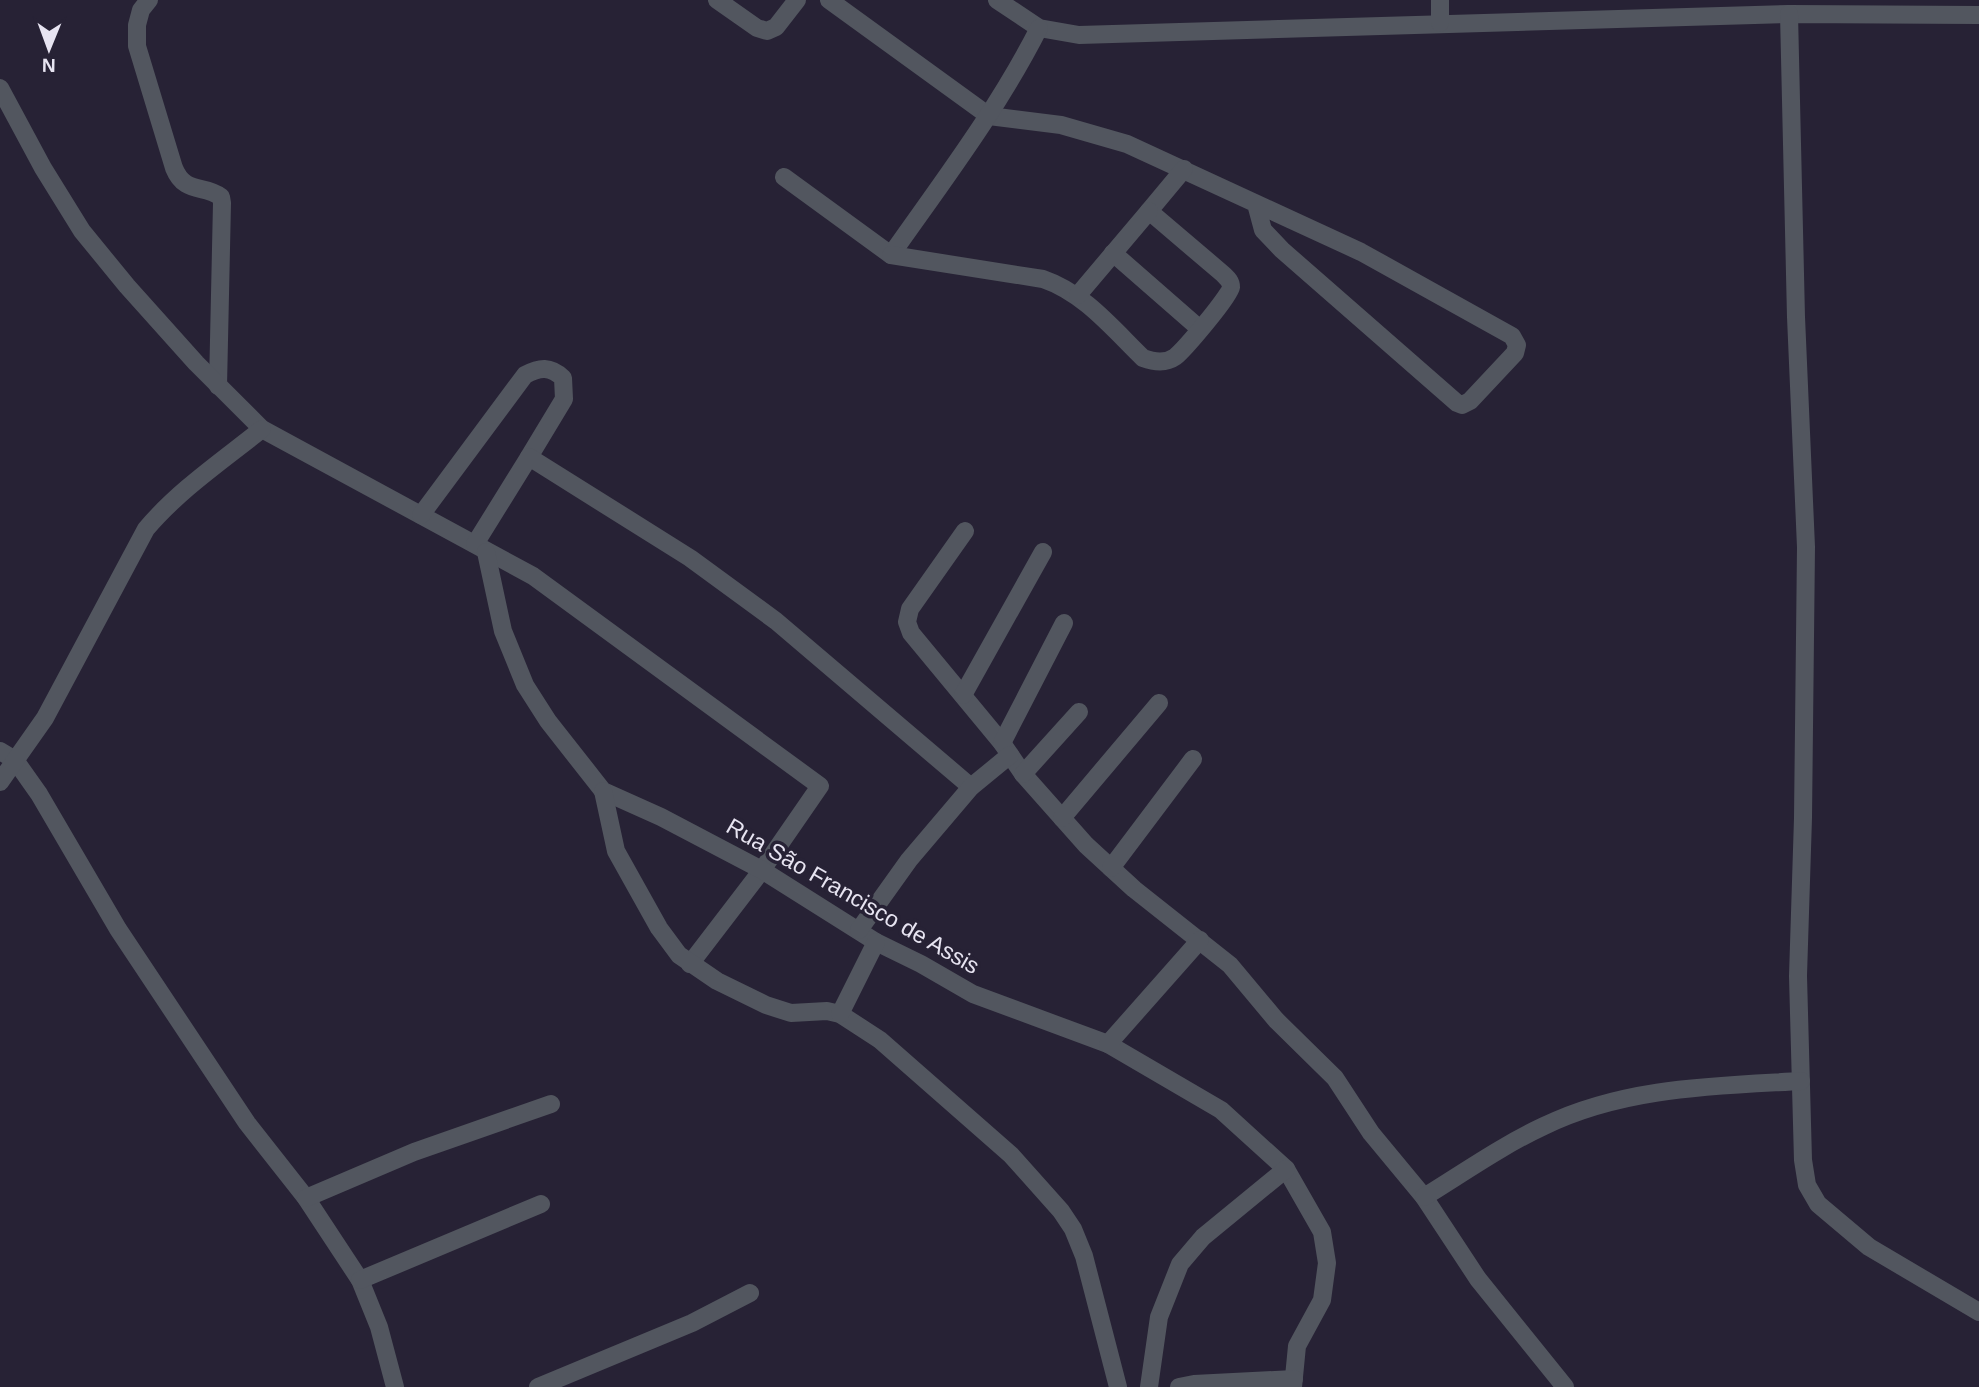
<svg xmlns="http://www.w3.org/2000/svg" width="1979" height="1387" font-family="Helvetica,sans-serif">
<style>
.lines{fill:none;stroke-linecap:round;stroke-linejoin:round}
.minor{stroke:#52565f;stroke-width:18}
.labels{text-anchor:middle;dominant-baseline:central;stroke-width:7;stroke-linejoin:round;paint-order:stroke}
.street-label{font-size:23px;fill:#e7e4f1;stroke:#272235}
</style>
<rect width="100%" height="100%" fill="#272235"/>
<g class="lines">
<g class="minor">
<path d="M 149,0 L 141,10 L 137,25 L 137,46 L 174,168 C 185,195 204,184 221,197 L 222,203 L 218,386"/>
<polyline points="717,0 757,28 767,31 776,27 797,0"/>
<polyline points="829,0 989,116 1061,125 1127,144 1361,252 1512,336 1517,345 1515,353 1470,401 1462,405 1457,403 1282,250 1263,230 1256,204"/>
<polyline points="997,0 1039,28 1079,35 1789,14 1979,15"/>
<polyline points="1789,14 1796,317 1806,547 1803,818 1798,976 1803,1160 1807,1185 1818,1204 1869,1247 1979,1312"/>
<polyline points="1440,23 1440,0"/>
<polyline points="0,88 43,168 82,231 127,286 196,363 262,429 533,576 820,786 762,870 690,964"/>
<path d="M 784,177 L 891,255 C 943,181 998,109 1039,28"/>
<polyline points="1113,253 1200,329"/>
<path d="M 891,255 L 1043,279 C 1084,293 1112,328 1143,358 C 1154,362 1165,364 1175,357 C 1184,350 1230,296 1231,287 C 1231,281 1227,278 1223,274 L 1149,211 L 1184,169"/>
<polyline points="1078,295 1149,211"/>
<path d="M 421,515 L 525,375 C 540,367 550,366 563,378 L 564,399 L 529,457"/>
<polyline points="965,531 910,609 907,622 911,633 1002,743 1023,774 1086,845 1134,889 1230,965 1276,1020 1335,1078 1371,1133 1424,1197 1478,1279 1565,1387"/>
<polyline points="475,544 529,457 690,558 776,621 971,787"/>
<polyline points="486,552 503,631 525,685 548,721 603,791 661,817 762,870 876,942 921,964 973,994 1108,1044 1221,1110 1286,1169 1322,1232 1327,1263 1322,1300 1297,1346 1293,1387"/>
<polyline points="963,695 1043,552"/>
<polyline points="1002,743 1064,623"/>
<polyline points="0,751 15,760 39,794 118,929 247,1123 306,1198 360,1280 379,1327 395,1387"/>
<polyline points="1023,774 1079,712"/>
<path d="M 0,782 L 45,718 L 146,529 C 179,490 222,461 262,429"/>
<polyline points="603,791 616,851 659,928 679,955 717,981 766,1005 791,1013 827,1011 840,1014 880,1040 1011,1155 1061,1211 1073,1229 1084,1256 1118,1387"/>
<polyline points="1062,818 1159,703"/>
<polyline points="1111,868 1193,759"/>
<polyline points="859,930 909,860 971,787 1010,755"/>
<polyline points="840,1014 876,942"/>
<polyline points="1108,1044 1200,940"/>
<path d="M 1424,1197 C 1463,1173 1503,1145 1544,1126 C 1624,1087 1714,1086 1801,1081"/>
<polyline points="306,1198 414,1152 551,1104"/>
<polyline points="360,1280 541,1204"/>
<polyline points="538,1387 692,1323 750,1293"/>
<polyline points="1149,1387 1159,1317 1180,1264 1203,1237 1286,1169"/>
<polyline points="1179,1387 1194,1384 1294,1379"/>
</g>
</g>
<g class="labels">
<g class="street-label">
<text transform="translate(853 896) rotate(30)">Rua São Francisco de Assis</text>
</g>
</g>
<g transform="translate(49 49) rotate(181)" stroke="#272235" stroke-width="5" paint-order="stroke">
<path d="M0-5L12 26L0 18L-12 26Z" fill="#e7e4f1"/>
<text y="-10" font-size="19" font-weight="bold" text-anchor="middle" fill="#e7e4f1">N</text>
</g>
</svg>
